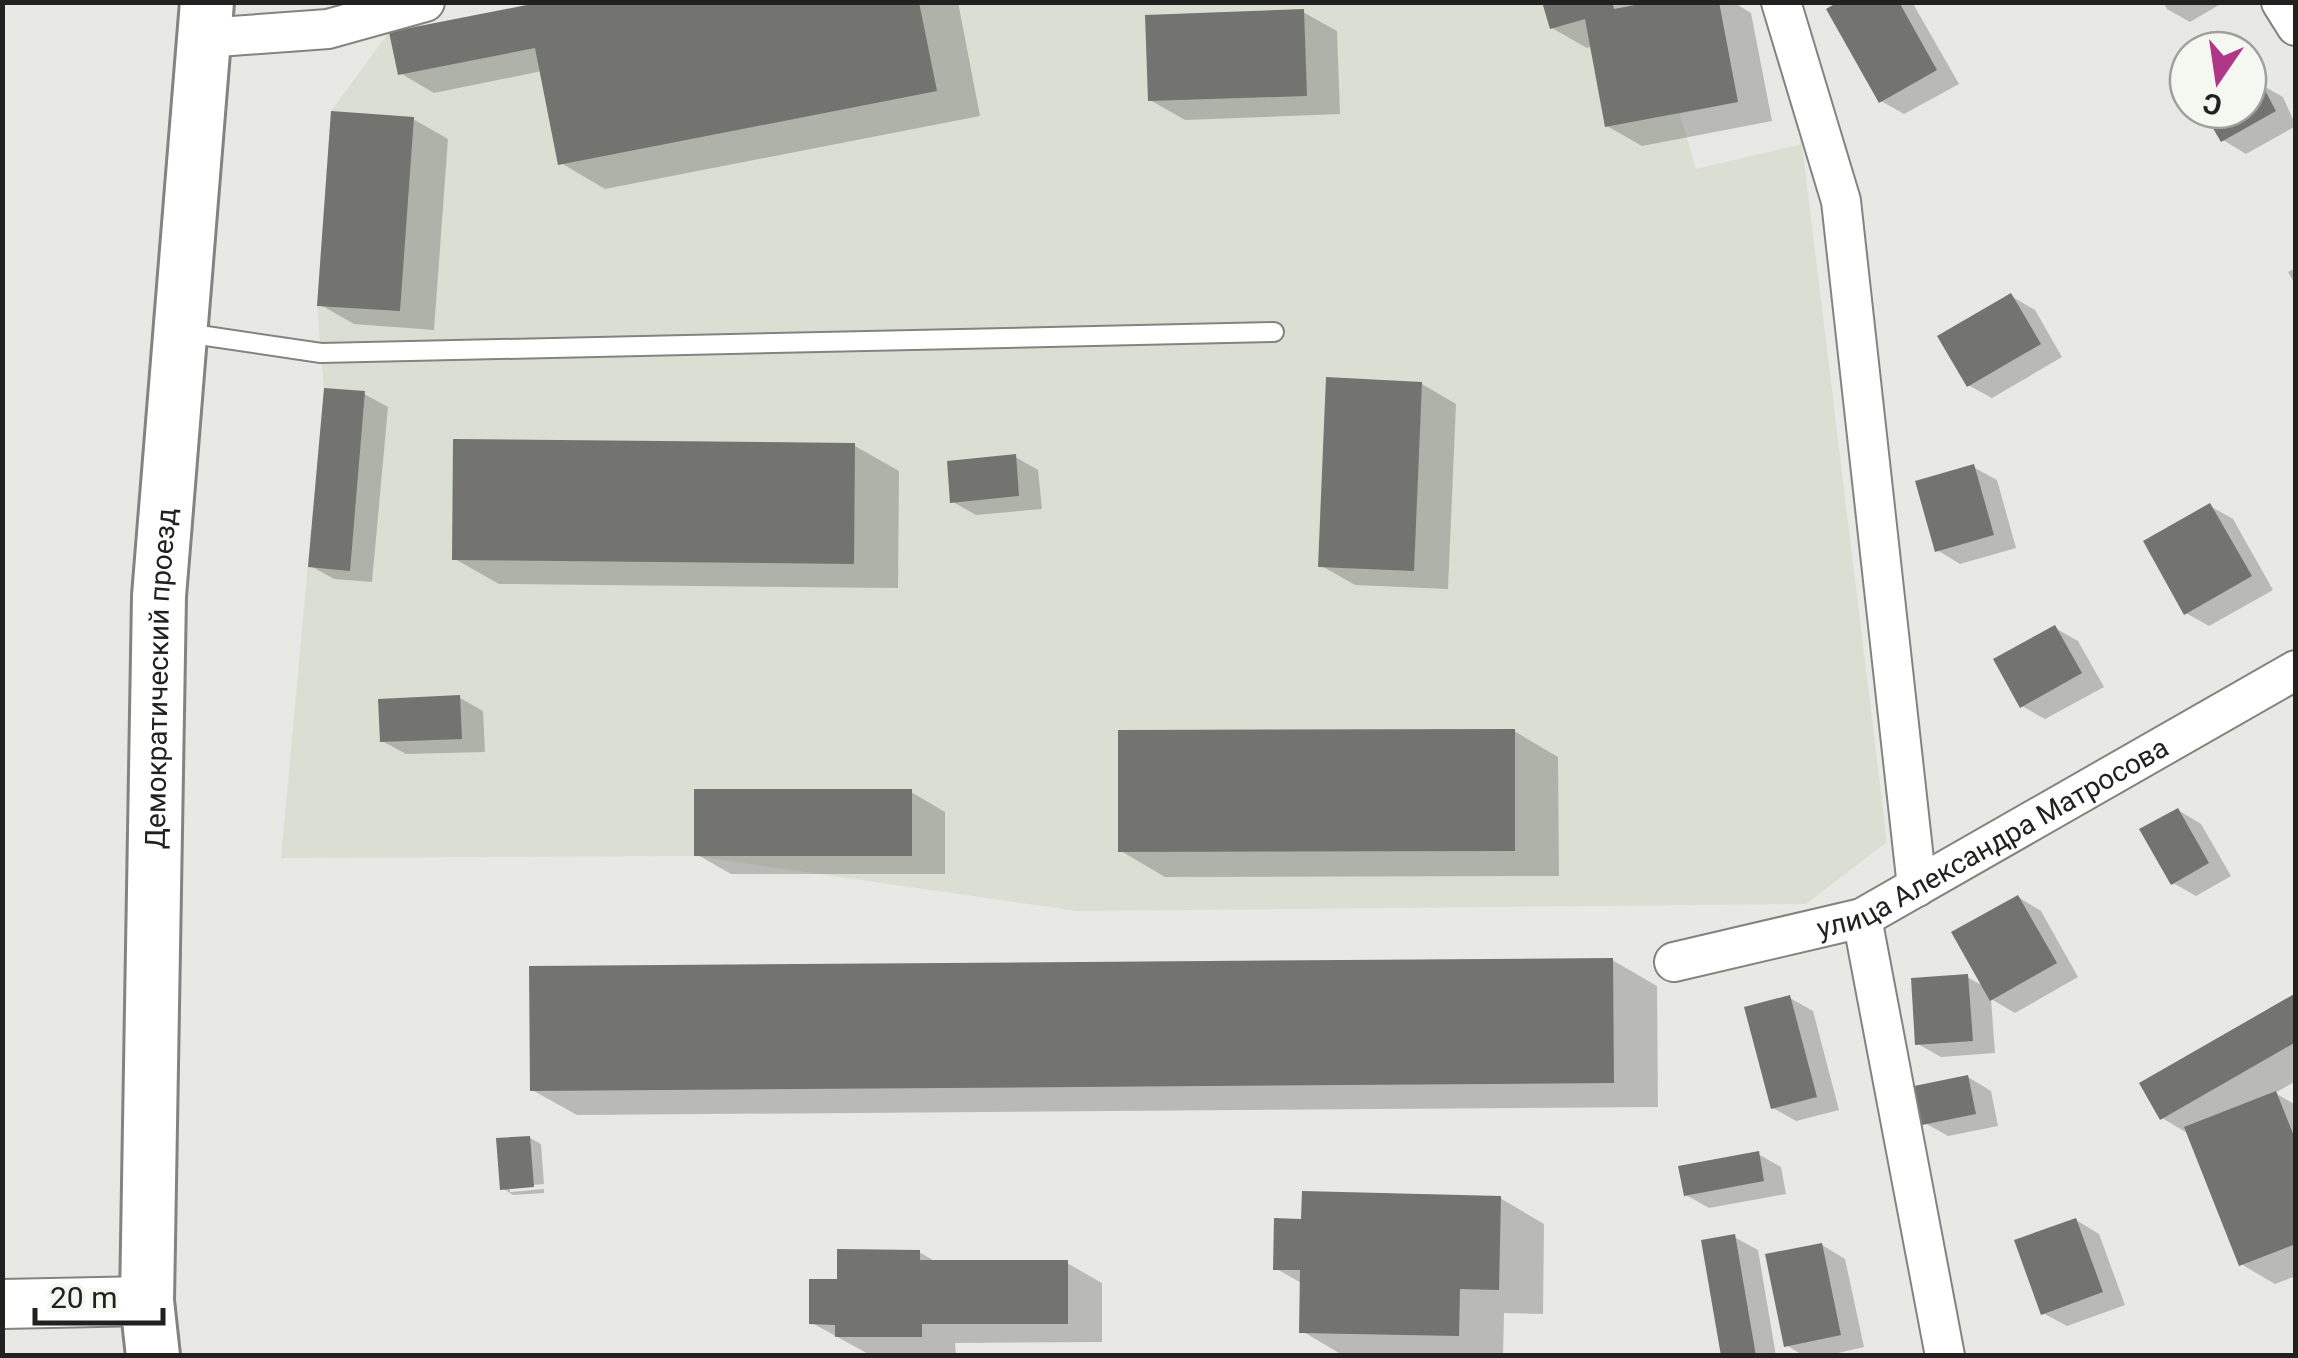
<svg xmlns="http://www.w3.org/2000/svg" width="2298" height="1358" font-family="Roboto,sans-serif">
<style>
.built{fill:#dbdfd3}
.shadow{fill:#0003}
.building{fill:#737470}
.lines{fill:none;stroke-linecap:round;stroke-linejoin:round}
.service-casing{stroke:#82847f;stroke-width:22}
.minor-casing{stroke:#82847f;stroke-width:42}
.tertiary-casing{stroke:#82847f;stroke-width:52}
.secondary-casing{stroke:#82847f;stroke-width:58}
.service{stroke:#fff;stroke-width:18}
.minor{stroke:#fff;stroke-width:38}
.tertiary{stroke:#fff;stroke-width:48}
.secondary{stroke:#fff;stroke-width:52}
.labels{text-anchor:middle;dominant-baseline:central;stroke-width:10;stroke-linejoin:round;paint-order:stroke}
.street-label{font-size:28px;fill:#21211f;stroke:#f5f7f1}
</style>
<rect width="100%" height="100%" fill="#e8e9e4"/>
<polygon class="built" points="542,2 1612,2 1614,9 1650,3 1719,3 1738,102 1680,114 1696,169 1802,144 1887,842 1806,904 1077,911 694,856 281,858 324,389 317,306 331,111 389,32"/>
<g class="shadow">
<polygon points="555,2 958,2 980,116 605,189 561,163 542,71 434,93 400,73"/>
<polygon points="1544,2 1639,2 1641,7 1664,2 1733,2 1751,13 1772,121 1642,146 1607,126 1592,46 1587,48 1552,28"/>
<polygon points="1844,2 1912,2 1959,84 1904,114 1881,101"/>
<polygon points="2163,2 2224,2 2190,22 2167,9"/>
<polygon points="1303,12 1337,31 1340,114 1185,120 1150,100"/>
<polygon points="2260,84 2283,97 2296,126 2246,154 2223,140 2208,114 2214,110 2248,110 2248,91"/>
<polygon points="413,119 448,139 434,330 354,324 319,304"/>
<polygon points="2296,268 2296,286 2288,272"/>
<polygon points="2011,296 2035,310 2062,357 1992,398 1968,385"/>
<polygon points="1422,384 1456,404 1448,589 1355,585 1320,565"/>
<polygon points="364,394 388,407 372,582 334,579 311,566"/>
<polygon points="855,446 899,471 898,588 499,584 455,559"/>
<polygon points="1015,457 1038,470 1042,509 976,515 953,502"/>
<polygon points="1973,467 1997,480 2016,548 1960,564 1937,550"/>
<polygon points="2210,506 2233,519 2273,590 2209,626 2186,613"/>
<polygon points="2055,628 2078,641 2104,687 2045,719 2022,706"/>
<polygon points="460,698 483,711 485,752 406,754 382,741"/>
<polygon points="1514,731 1558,757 1559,876 1165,877 1121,851"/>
<polygon points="911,792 945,812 945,874 731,874 696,854"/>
<polygon points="2178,810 2201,824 2231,876 2196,896 2173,883"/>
<polygon points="2018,897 2041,911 2078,977 2015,1013 1991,999 1995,1053 1941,1057 1918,1044 1967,977 1985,987"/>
<polygon points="1612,960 1657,986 1658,1107 577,1115 532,1090"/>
<polygon points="2296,996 2296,1081 2275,1093 2296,1105 2296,1276 2275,1284 2241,1264 2189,1134 2162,1118"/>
<polygon points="1790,998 1813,1011 1839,1110 1796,1121 1773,1108"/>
<polygon points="1968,1077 1991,1091 1998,1126 1948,1136 1925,1123"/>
<polygon points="530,1138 541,1144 544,1184 510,1187 510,1192 544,1189 544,1193 513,1195 502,1188"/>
<polygon points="1758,1154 1781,1167 1786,1194 1709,1208 1686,1195"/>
<polygon points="1500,1198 1544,1224 1543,1314 1504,1313 1503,1356 1344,1356 1302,1331 1303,1284 1275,1268 1304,1221"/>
<polygon points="2076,1220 2099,1234 2125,1305 2067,1326 2043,1313"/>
<polygon points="1734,1237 1758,1250 1776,1356 1723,1356"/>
<polygon points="1822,1245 1845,1259 1864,1347 1825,1356 1804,1356 1786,1345"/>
<polygon points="919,1252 938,1263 1067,1263 1102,1283 1102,1342 955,1343 956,1355 872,1356 812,1323 839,1282"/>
</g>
<g class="building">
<polygon points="542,2 919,2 937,91 558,165 535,48 398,75 389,32"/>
<polygon points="1542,2 1612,2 1614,9 1651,2 1719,2 1738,102 1605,127 1585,19 1550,29"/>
<polygon points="1838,2 1899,2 1937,70 1879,103 1826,9"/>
<polygon points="1304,9 1307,96 1148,101 1145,15"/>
<polygon points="2260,81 2276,111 2221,142 2204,113 2248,110 2248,88"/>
<polygon points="331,111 414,117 400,311 317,306"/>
<polygon points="2011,293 2041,344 1967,387 1937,336"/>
<polygon points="1326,377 1422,382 1414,571 1318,567"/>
<polygon points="324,388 365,391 350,571 308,567"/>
<polygon points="453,439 855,443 854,564 452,560"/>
<polygon points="1016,454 1019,496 950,503 947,461"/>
<polygon points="1974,464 1994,535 1935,552 1915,481"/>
<polygon points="2210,503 2252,576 2184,615 2143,541"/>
<polygon points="2055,625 2082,673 2020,708 1993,659"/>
<polygon points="460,695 462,739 380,742 378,699"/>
<polygon points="1515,729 1515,851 1118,852 1118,730"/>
<rect x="694" y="789" width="218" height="67"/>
<polygon points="2178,808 2209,863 2171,885 2139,829"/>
<polygon points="2018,895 2057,963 1990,1001 1951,932"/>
<polygon points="1613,958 1614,1083 530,1091 529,966"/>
<polygon points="1968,974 1973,1041 1915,1045 1911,978"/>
<polygon points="2296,993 2296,1042 2160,1120 2139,1083"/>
<polygon points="1790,995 1817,1097 1771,1109 1744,1007"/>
<polygon points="1968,1075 1976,1114 1922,1125 1914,1086"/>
<polygon points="2276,1091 2296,1141 2296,1244 2239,1266 2184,1127"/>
<polygon points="530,1136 534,1187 500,1190 496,1138"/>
<polygon points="1759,1151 1764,1181 1684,1196 1678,1166"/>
<polygon points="1302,1191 1501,1196 1499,1290 1460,1289 1459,1336 1299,1333 1300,1270 1273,1270 1274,1218 1301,1219"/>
<polygon points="2076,1218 2103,1292 2041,1315 2014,1240"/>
<polygon points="1735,1234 1756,1356 1721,1356 1701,1240"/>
<polygon points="1822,1243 1841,1335 1784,1347 1765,1254"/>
<polygon points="837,1249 920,1250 920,1260 1068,1260 1068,1324 922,1324 922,1337 835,1337 835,1325 809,1324 809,1279 837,1279"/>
</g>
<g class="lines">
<g class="service-casing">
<polyline id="service" points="186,333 321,353 1274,332"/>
</g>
<g class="minor-casing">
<g id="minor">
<polyline points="1781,2 1841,201 1917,887"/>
<polyline points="2281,2 2296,26"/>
<polyline points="204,38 328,29 425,2"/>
<polyline points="1862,918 1945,1356"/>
<path id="s1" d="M 1674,962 L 1862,918 L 2296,670"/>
</g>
</g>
<g class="tertiary-casing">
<polyline id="tertiary" points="2,1304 147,1301"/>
</g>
<g class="secondary-casing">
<g id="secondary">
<path id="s2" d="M 153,1356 L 147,1301 L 159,596 L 207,2"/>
</g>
</g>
<use href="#service" class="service"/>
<use href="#minor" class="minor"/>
<use href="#tertiary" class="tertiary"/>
<use href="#secondary" class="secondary"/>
</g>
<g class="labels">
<g class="street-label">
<text stroke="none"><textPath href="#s2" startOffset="678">Демократический проезд</textPath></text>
<text stroke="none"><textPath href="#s1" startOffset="345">улица Александра Матросова</textPath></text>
</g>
</g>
<rect width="2298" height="1358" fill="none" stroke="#21211f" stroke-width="10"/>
<g transform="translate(2218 80) rotate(193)"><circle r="48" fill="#f5f7f1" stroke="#a0a19d" stroke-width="2.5"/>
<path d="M0-8L18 38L0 25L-18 38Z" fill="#b03688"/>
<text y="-15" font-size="28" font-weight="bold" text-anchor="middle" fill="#21211f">С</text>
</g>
<path d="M35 1308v15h128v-15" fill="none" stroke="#21211f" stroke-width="5"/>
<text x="50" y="1308" font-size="30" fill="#21211f" stroke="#f5f7f1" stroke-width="8" paint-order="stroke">20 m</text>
</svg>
